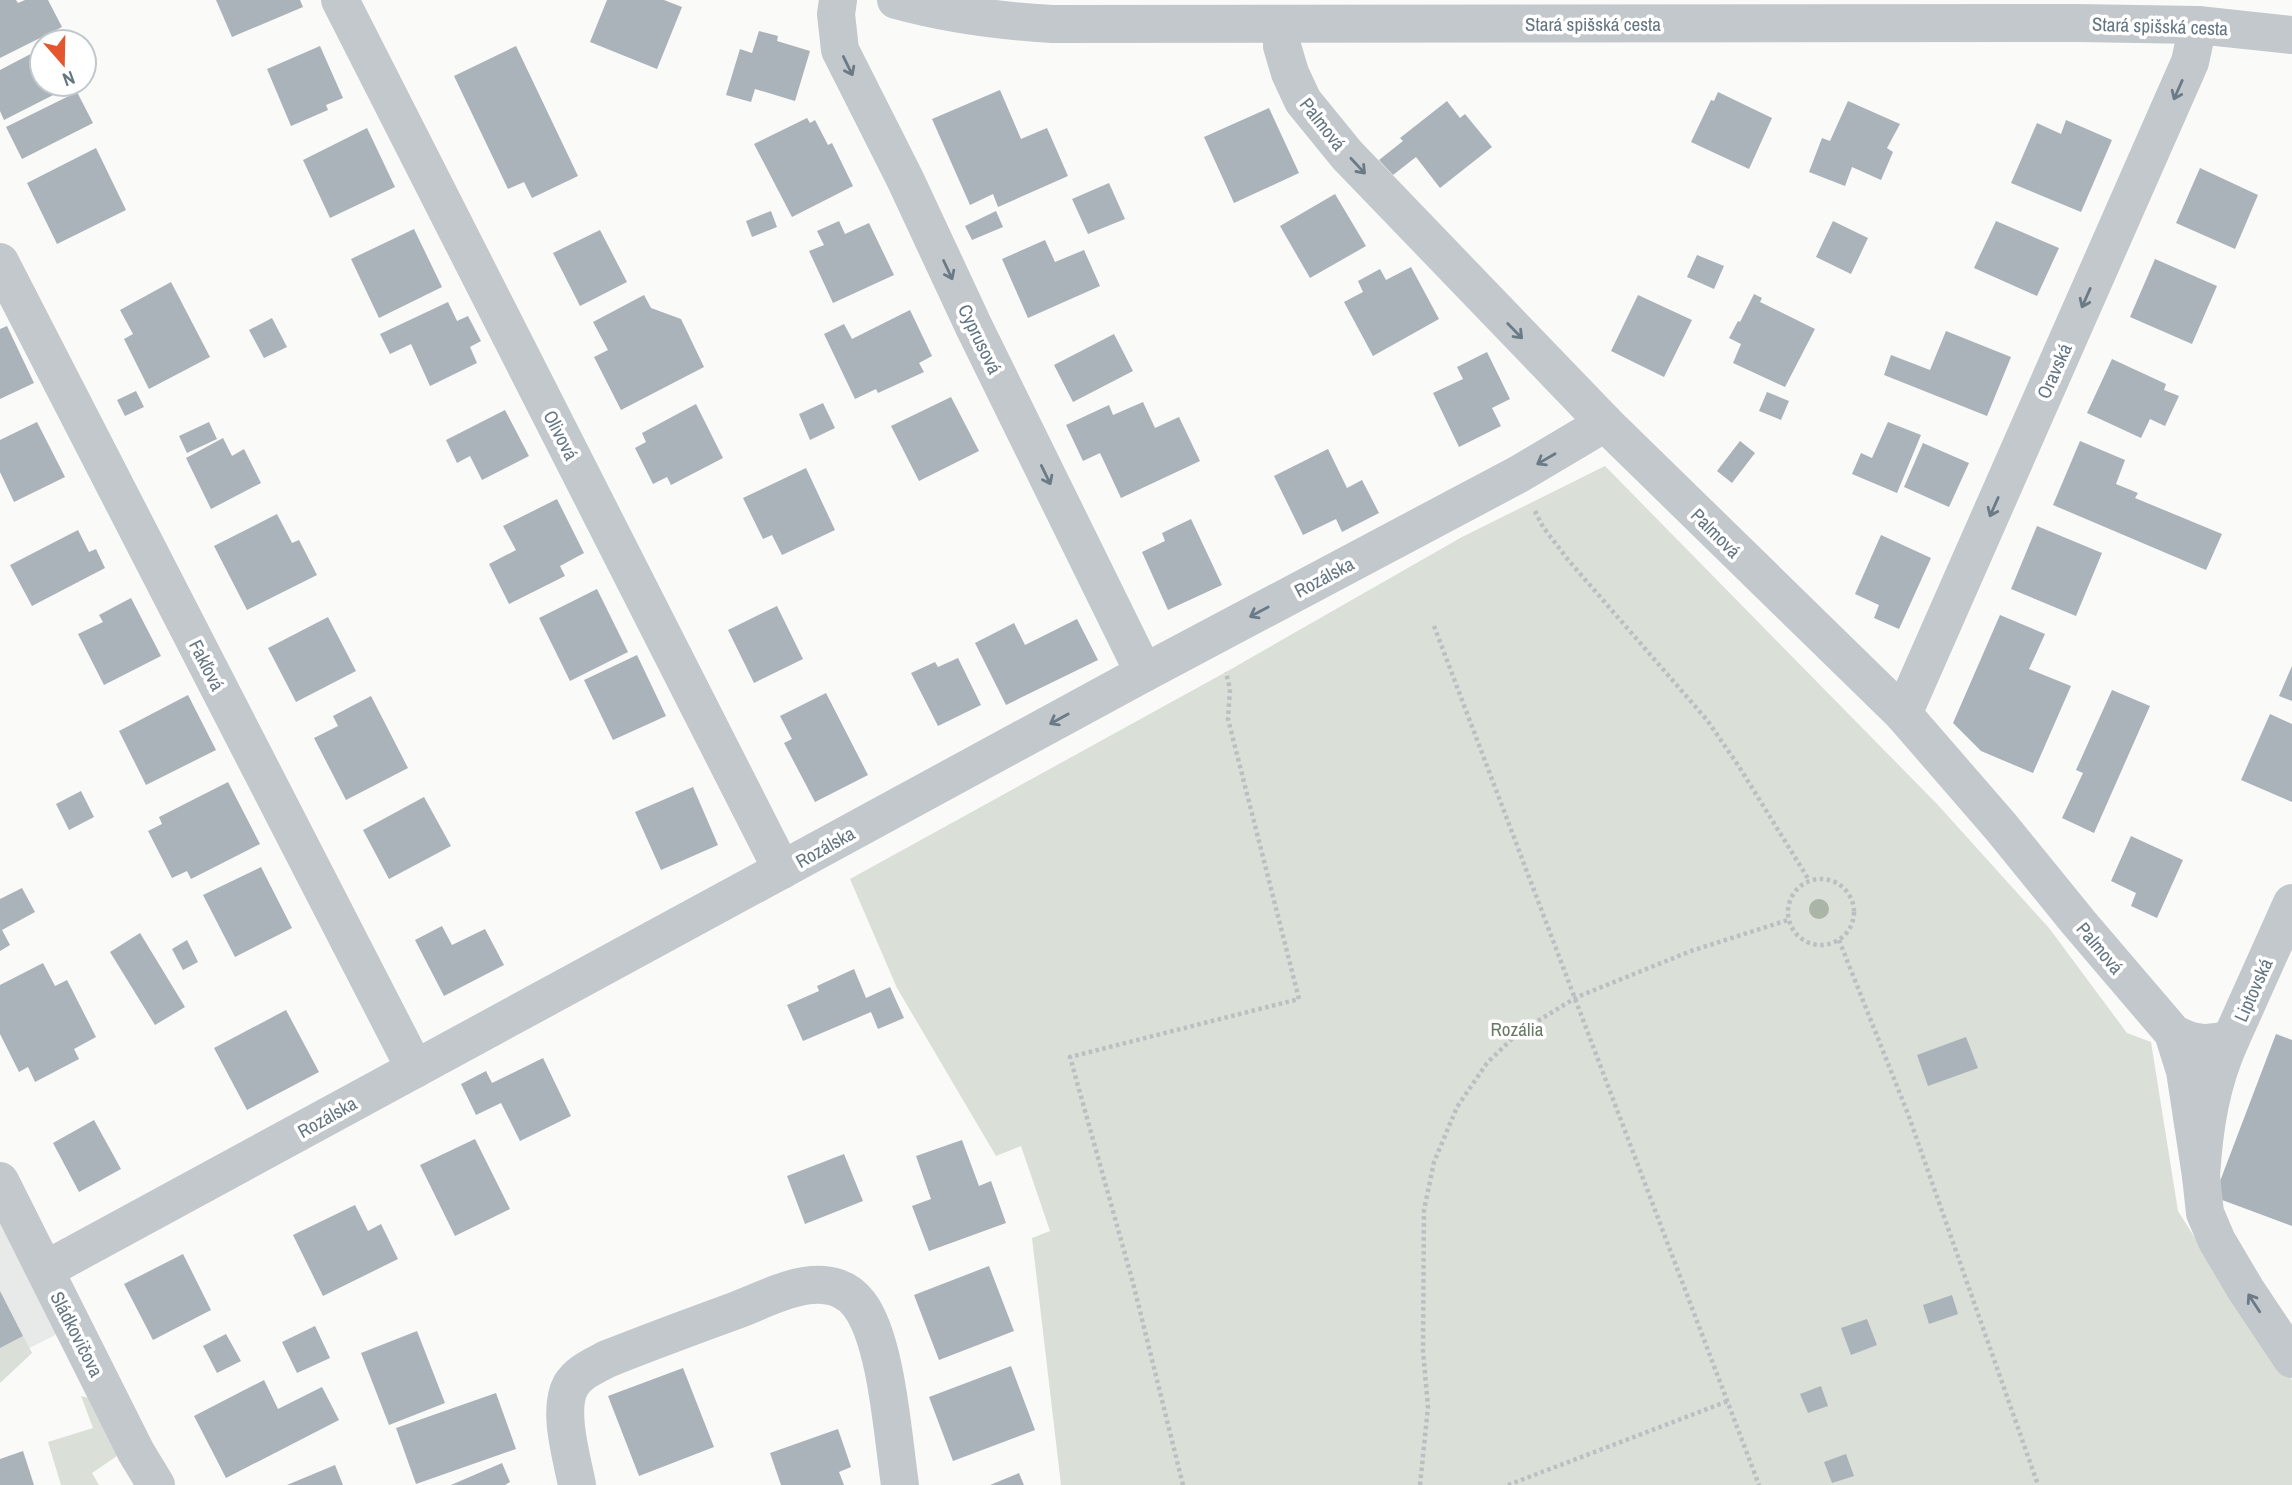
<svg xmlns="http://www.w3.org/2000/svg" width="2292" height="1485" font-family="'Archivo Narrow',sans-serif">
<style>
.built{fill:#e8e9e9}
.green{fill:#dadfd7}
.building{fill:#aab3b9}
.lines{fill:none;stroke-linecap:round;stroke-linejoin:round}
.path{stroke:#bbbfc2;stroke-width:4.5;stroke-dasharray:3.5 3.5;stroke-linecap:butt}
.minor{stroke:#c3c8cc;stroke-width:38}
.tree{fill:#aab4a7}
.oneway{stroke:#6a7a87}
.labels{text-anchor:middle;dominant-baseline:central;stroke-width:7;stroke-linejoin:round;paint-order:stroke}
.street-label{font-size:19px;fill:#657683;stroke:#fff}
.park-label{font-size:19px;fill:#687a64;stroke:#fff}
</style>
<rect width="100%" height="100%" fill="#fafaf8"/>
<polygon class="built" points="0,1181 73,1326 0,1363"/>
<g class="green">
<polygon points="1605,466 1937,804 2049,928 2127,1033 2151,1042 2178,1211 2258,1338 2292,1380 2292,1485 1061,1485 1032,1238 1050,1231 1021,1146 996,1156 897,988 850,879 1226,672 1462,537"/>
<polygon points="23,1336 32,1353 0,1383 0,1348"/>
<polygon points="81,1396 88,1398 117,1456 92,1473 99,1485 61,1485 48,1442 93,1428"/>
</g>
<g class="building">
<polygon points="0,0 16,0 18,3 25,0 48,0 62,27 0,58"/>
<polygon points="216,0 300,0 303,7 232,37"/>
<polygon points="607,0 664,0 682,7 657,69 590,42"/>
<polygon points="759,31 778,36 777,41 810,51 795,101 755,89 751,102 726,95 740,49 752,53"/>
<polygon points="72,33 77,42 55,42"/>
<polygon points="320,46 343,98 326,105 328,110 291,126 267,69"/>
<polygon points="516,46 578,176 532,198 524,182 508,189 454,76"/>
<polygon points="42,48 42,84 68,84 69,87 4,120 0,111 0,70"/>
<polygon points="1000,90 1021,139 1047,128 1068,176 998,207 993,194 970,205 932,119"/>
<polygon points="77,92 93,123 22,159 6,127"/>
<polygon points="1718,92 1772,118 1749,169 1691,142 1711,100 1714,101"/>
<polygon points="1447,101 1460,118 1465,114 1492,147 1440,188 1416,157 1393,175 1379,160 1403,141 1400,138"/>
<polygon points="1848,101 1900,124 1887,148 1893,152 1881,180 1852,167 1845,186 1809,172 1822,138 1830,141"/>
<polygon points="1269,108 1299,173 1234,203 1204,137"/>
<polygon points="807,118 810,123 815,120 828,145 832,143 853,186 792,217 754,144"/>
<polygon points="2066,120 2112,140 2081,212 2011,183 2037,123 2061,134"/>
<polygon points="367,128 395,187 330,218 303,160"/>
<polygon points="96,148 126,210 57,244 27,183"/>
<polygon points="2200,168 2258,195 2235,249 2176,223"/>
<polygon points="1109,183 1125,219 1088,234 1072,199"/>
<polygon points="1335,194 1366,246 1310,278 1280,226"/>
<polygon points="771,211 777,227 752,237 746,221"/>
<polygon points="996,211 1003,227 972,240 965,226"/>
<polygon points="839,221 845,234 869,223 894,275 833,303 809,251 824,245 817,231"/>
<polygon points="1833,221 1868,238 1851,274 1816,257"/>
<polygon points="1996,221 2059,248 2037,296 1974,268"/>
<polygon points="414,229 442,287 379,318 351,259"/>
<polygon points="600,230 627,282 580,306 553,253"/>
<polygon points="1045,240 1055,262 1084,250 1100,286 1028,318 1002,259"/>
<polygon points="1697,255 1724,266 1714,289 1687,277"/>
<polygon points="2155,259 2217,286 2192,344 2130,317"/>
<polygon points="1411,267 1439,319 1373,356 1344,302 1363,292 1358,281 1380,269 1386,280"/>
<polygon points="171,282 210,357 149,389 124,339 133,334 120,310"/>
<polygon points="1754,294 1762,298 1760,302 1815,329 1785,387 1733,363 1741,344 1729,338 1738,321 1740,322"/>
<polygon points="644,295 651,308 681,319 704,367 621,410 594,357 608,350 593,322"/>
<polygon points="1638,295 1692,320 1664,377 1611,351"/>
<polygon points="448,302 457,321 468,316 481,341 470,347 477,363 430,386 411,344 390,354 380,334"/>
<polygon points="910,310 932,356 919,363 924,372 878,393 876,389 855,399 824,334 844,324 852,339"/>
<polygon points="272,318 287,347 264,358 249,330"/>
<polygon points="7,326 34,383 0,399 0,329"/>
<polygon points="1946,331 2011,357 1987,416 1884,375 1891,355 1930,370"/>
<polygon points="1114,334 1133,371 1073,402 1054,365"/>
<polygon points="1487,352 1510,399 1492,408 1501,426 1459,447 1433,393 1463,379 1457,367"/>
<polygon points="2112,359 2166,384 2164,390 2179,396 2165,426 2150,419 2141,438 2087,413"/>
<polygon points="136,391 144,407 125,416 117,400"/>
<polygon points="1767,392 1789,401 1781,420 1759,411"/>
<polygon points="951,397 979,451 919,481 891,426"/>
<polygon points="1143,402 1155,428 1179,417 1200,461 1121,498 1100,453 1083,461 1066,425 1109,405 1113,415"/>
<polygon points="823,403 835,428 810,440 799,414"/>
<polygon points="696,404 723,458 671,485 667,477 653,484 635,448 646,442 642,433"/>
<polygon points="505,410 529,456 482,480 470,456 457,463 446,440"/>
<polygon points="37,422 65,477 14,502 0,472 0,440"/>
<polygon points="209,422 217,439 187,453 179,436"/>
<polygon points="1888,422 1921,435 1897,493 1852,474 1861,453 1872,458"/>
<polygon points="223,438 232,456 244,449 261,483 211,509 186,458"/>
<polygon points="1740,441 1755,453 1732,483 1717,471"/>
<polygon points="2080,441 2125,460 2116,484 2138,493 2135,498 2222,534 2206,570 2053,505"/>
<polygon points="1923,443 1969,463 1949,507 1904,487"/>
<polygon points="1328,449 1347,488 1362,480 1379,513 1342,532 1336,519 1303,535 1274,476"/>
<polygon points="806,468 835,530 782,555 772,535 763,539 743,498"/>
<polygon points="557,499 584,553 560,566 565,576 509,604 489,564 516,550 503,526"/>
<polygon points="277,514 292,543 299,540 317,575 247,610 214,546"/>
<polygon points="1191,519 1222,585 1168,610 1142,552 1165,541 1162,533"/>
<polygon points="2037,526 2102,553 2076,616 2011,589"/>
<polygon points="78,530 89,552 96,549 105,568 32,606 10,565"/>
<polygon points="1881,535 1931,558 1899,629 1874,618 1879,605 1855,594"/>
<polygon points="597,589 628,652 570,681 539,618"/>
<polygon points="131,598 161,656 104,685 78,634 103,622 99,615"/>
<polygon points="777,606 803,659 754,683 728,630"/>
<polygon points="2000,615 2045,634 2029,669 2071,686 2033,773 1981,751 1953,723"/>
<polygon points="328,617 356,671 296,702 268,648"/>
<polygon points="1077,619 1098,660 1006,705 975,643 1014,623 1025,645"/>
<polygon points="637,655 666,716 613,740 584,680"/>
<polygon points="958,658 981,705 938,726 911,673 935,662 938,667"/>
<polygon points="2292,666 2292,701 2279,696"/>
<polygon points="2112,690 2150,706 2094,833 2062,818 2083,773 2076,770"/>
<polygon points="826,693 868,775 815,802 784,743 792,739 780,716"/>
<polygon points="188,695 216,750 146,785 119,731"/>
<polygon points="371,696 408,768 346,800 314,738 338,726 333,716"/>
<polygon points="2270,714 2292,724 2292,802 2241,780"/>
<polygon points="228,782 260,844 191,879 187,871 172,878 148,831 162,824 159,817"/>
<polygon points="693,787 718,845 661,870 635,812"/>
<polygon points="81,791 94,817 69,830 56,804"/>
<polygon points="424,797 451,846 389,879 363,830"/>
<polygon points="2131,836 2183,860 2157,918 2131,906 2136,893 2111,881"/>
<polygon points="261,867 292,928 235,957 203,895"/>
<polygon points="22,888 35,912 2,930 10,945 0,951 0,899"/>
<polygon points="442,926 452,945 485,929 504,965 444,996 415,940"/>
<polygon points="140,933 185,1007 155,1025 110,952"/>
<polygon points="187,940 198,962 183,970 172,949"/>
<polygon points="43,963 55,986 67,980 96,1037 74,1049 79,1059 35,1082 28,1067 19,1072 0,1034 0,985"/>
<polygon points="854,969 866,998 890,987 904,1018 878,1029 871,1012 803,1041 787,1005 819,991 817,986"/>
<polygon points="286,1010 319,1072 247,1110 214,1048"/>
<polygon points="2276,1034 2292,1040 2292,1226 2214,1197"/>
<polygon points="1966,1037 1978,1068 1928,1086 1917,1055"/>
<polygon points="543,1058 571,1116 520,1141 501,1103 476,1115 461,1084 486,1071 492,1083"/>
<polygon points="94,1120 121,1169 79,1192 53,1143"/>
<polygon points="475,1139 510,1209 455,1236 420,1165"/>
<polygon points="962,1140 979,1186 991,1181 1006,1223 929,1251 912,1206 931,1199 916,1156"/>
<polygon points="844,1154 863,1201 805,1224 787,1176"/>
<polygon points="355,1205 368,1231 381,1224 398,1259 323,1296 293,1235"/>
<polygon points="183,1254 211,1310 153,1340 124,1284"/>
<polygon points="989,1266 1014,1331 939,1360 914,1295"/>
<polygon points="0,1291 23,1336 0,1348"/>
<polygon points="1952,1295 1958,1314 1929,1324 1923,1305"/>
<polygon points="1867,1319 1877,1345 1851,1355 1841,1328"/>
<polygon points="315,1326 330,1358 297,1373 282,1342"/>
<polygon points="417,1331 445,1403 389,1425 361,1353"/>
<polygon points="226,1334 241,1361 217,1373 203,1346"/>
<polygon points="1011,1366 1035,1430 953,1461 929,1397"/>
<polygon points="683,1368 714,1447 639,1476 608,1396"/>
<polygon points="264,1380 278,1409 322,1387 339,1420 226,1478 194,1416"/>
<polygon points="1821,1386 1828,1406 1808,1413 1800,1394"/>
<polygon points="496,1393 516,1449 416,1484 396,1428"/>
<polygon points="838,1429 851,1467 839,1472 844,1485 781,1485 770,1453"/>
<polygon points="23,1451 34,1485 0,1485 0,1459"/>
<polygon points="1846,1454 1854,1476 1832,1483 1824,1462"/>
<polygon points="502,1463 510,1482 505,1485 451,1485"/>
<polygon points="335,1465 343,1485 287,1485"/>
<polygon points="1019,1473 1024,1485 990,1485"/>
</g>
<g class="lines">
<g class="path">
<polyline points="1535,511 1543,527 1569,561 1707,720 1738,765 1809,880"/>
<polyline points="1434,626 1759,1485"/>
<circle cx="1821" cy="912" r="33"/>
<polyline points="1839,940 1908,1114 2038,1485"/>
<polyline points="1183,1485 1133,1283 1070,1057 1299,999 1228,719 1230,689 1226,672"/>
<polyline points="1420,1485 1428,1407 1423,1351 1424,1210 1434,1162 1457,1107 1487,1063 1518,1033 1577,997 1691,951 1788,920"/>
<polyline points="1508,1485 1728,1401"/>
</g>
<g class="minor">
<polyline points="340,0 782,870"/>
<polyline points="838,0 836,14 840,50 905,179 974,327 1144,673"/>
<path d="M 896,0 C 947,14 999,21 1052,24 L 2077,23 L 2198,25 L 2292,35"/>
<path d="M 1282,24 L 1282,46 L 1290,73 L 1303,101 L 1347,155 L 1605,423 L 1903,714 L 2001,827 L 2079,923 L 2173,1033 C 2194,1045 2208,1045 2231,1039 C 2211,1083 2204,1127 2201,1176 L 2185,1071 L 2173,1033"/>
<polyline points="0,262 415,1069"/>
<polyline points="1903,714 2190,62 2198,25"/>
<polyline points="2231,1039 2292,903"/>
<polyline points="2201,1176 2205,1213 2217,1241 2246,1290 2292,1359"/>
<polyline points="0,1181 136,1452 156,1485"/>
<polyline points="45,1270 1144,673 1519,474 1605,423"/>
<path d="M 577,1485 C 572,1458 557,1410 571,1385 C 579,1372 594,1366 607,1359 C 650,1342 693,1326 737,1310 C 763,1300 794,1283 823,1285 C 838,1286 850,1292 859,1304 C 887,1340 893,1439 900,1485"/>
</g>
</g>
<circle class="tree" cx="1819" cy="909" r="10"/>
<defs><path id="oneway-shaft" d="M-6 0H5M1.5-3L5.5 0L1.5 3" fill="none" stroke-width="1.6" stroke-linecap="round" stroke-linejoin="round" transform="scale(1.75)"/></defs>
<g class="oneway">
<use href="#oneway-shaft" transform="translate(848 66) rotate(64)"/>
<use href="#oneway-shaft" transform="translate(2178 90) rotate(114)"/>
<use href="#oneway-shaft" transform="translate(1358 166) rotate(47)"/>
<use href="#oneway-shaft" transform="translate(948 270) rotate(65)"/>
<use href="#oneway-shaft" transform="translate(2086 298) rotate(114)"/>
<use href="#oneway-shaft" transform="translate(1515 331) rotate(46)"/>
<use href="#oneway-shaft" transform="translate(1546 459) rotate(150)"/>
<use href="#oneway-shaft" transform="translate(1046 475) rotate(64)"/>
<use href="#oneway-shaft" transform="translate(1994 507) rotate(114)"/>
<use href="#oneway-shaft" transform="translate(1259 612) rotate(152)"/>
<use href="#oneway-shaft" transform="translate(1059 719) rotate(151)"/>
<use href="#oneway-shaft" transform="translate(2254 1303) rotate(-123)"/>
</g>
<g class="labels">
<g class="street-label">
<text x="1593" y="24">Stará spišská cesta</text>
<text transform="translate(2160 26) rotate(2)">Stará spišská cesta</text>
<text transform="translate(1323 124) rotate(52)">Palmová</text>
<text transform="translate(980 339) rotate(64)">Cyprusová</text>
<text transform="translate(2054 371) rotate(-66)">Oravská</text>
<text transform="translate(561 435) rotate(63)">Olivová</text>
<text transform="translate(1716 533) rotate(45)">Palmová</text>
<text transform="translate(1324 577) rotate(-28)">Rozálska</text>
<text transform="translate(207 665) rotate(63)">Fakľová</text>
<text transform="translate(825 847) rotate(-29)">Rozálska</text>
<text transform="translate(2100 948) rotate(50)">Palmová</text>
<text transform="translate(2253 990) rotate(-66)">Liptovská</text>
<text transform="translate(327 1117) rotate(-29)">Rozálska</text>
<text transform="translate(77 1334) rotate(63)">Sládkovičova</text>
</g>
<g class="park-label">
<text x="1517" y="1029">Rozália</text>
</g>
</g>
<g transform="translate(63 63) rotate(160)"><circle r="33" fill="#ffffff" stroke="#c1c8cd" stroke-width="2"/>
<path d="M0-5L12 26L0 18L-12 26Z" fill="#e4572e"/>
<text y="-10" font-size="19" font-weight="bold" text-anchor="middle" fill="#657683">N</text>
</g>
</svg>
